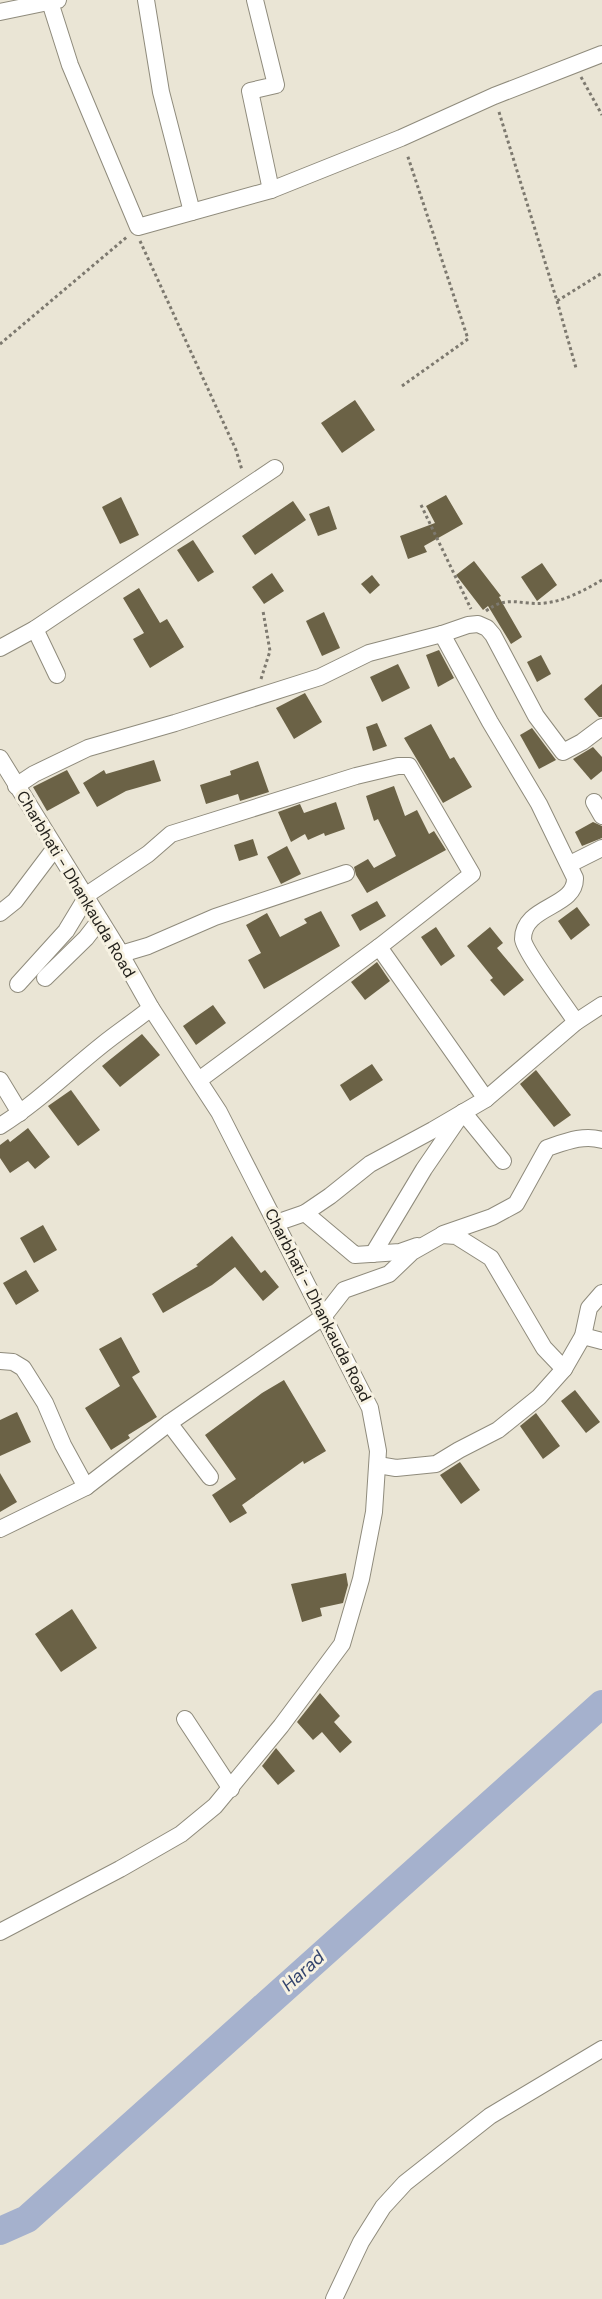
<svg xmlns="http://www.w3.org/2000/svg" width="602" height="2299" font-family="'DM Sans',sans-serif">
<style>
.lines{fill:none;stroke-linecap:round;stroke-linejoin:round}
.river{stroke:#a5b1cd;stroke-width:28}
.building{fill:#6b6246}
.minor-casing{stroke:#8f8b7c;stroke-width:18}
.path{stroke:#7d796f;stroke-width:3;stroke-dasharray:3 3;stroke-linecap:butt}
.minor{stroke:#fff;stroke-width:16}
.labels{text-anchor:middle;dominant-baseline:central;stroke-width:6;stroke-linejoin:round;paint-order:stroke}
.street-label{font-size:16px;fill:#211f1a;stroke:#f7f2e2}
.water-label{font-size:18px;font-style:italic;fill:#33446d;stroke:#f7f2e2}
</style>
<rect width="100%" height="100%" fill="#eae5d5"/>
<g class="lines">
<polyline class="river" points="0,2231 27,2219 602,1704"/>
</g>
<g class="building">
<polygon points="355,400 375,430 342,453 321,423"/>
<polygon points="446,495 463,524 424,546 427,552 408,559 400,536 435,523 426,506"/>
<polygon points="121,497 139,535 120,544 102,507"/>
<polygon points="293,501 306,520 255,555 242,536"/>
<polygon points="329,506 337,529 318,536 309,514"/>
<polygon points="193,540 214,572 198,582 177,550"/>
<polygon points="474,561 501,596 499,597 522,637 511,644 488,606 483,610 456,575"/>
<polygon points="542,563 557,585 537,601 521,577"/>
<polygon points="272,573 284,591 264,604 252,587"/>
<polygon points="372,575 380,585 370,594 361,584"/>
<polygon points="139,588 160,623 167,619 184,647 150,668 133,639 144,633 123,598"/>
<polygon points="324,612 340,648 322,656 306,621"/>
<polygon points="439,650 454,678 438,687 426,655"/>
<polygon points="541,655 551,674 537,682 527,662"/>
<polygon points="398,664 410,688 382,702 370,677"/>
<polygon points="602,684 602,717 599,717 584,699"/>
<polygon points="305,693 322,722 294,739 276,708"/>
<polygon points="377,723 387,746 373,751 366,727"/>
<polygon points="431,724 450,759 454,757 472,787 443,803 404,738"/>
<polygon points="532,728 556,760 539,769 520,735"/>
<polygon points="593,747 602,757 602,771 591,780 573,759"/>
<polygon points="154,760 161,781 126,791 97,807 83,783 104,770 106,774"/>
<polygon points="258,761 269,792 240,801 238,794 206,804 200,785 231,775 230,771"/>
<polygon points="67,770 80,793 47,811 33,787"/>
<polygon points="394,786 405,816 417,810 429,834 434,831 446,850 367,893 356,875 354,867 368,859 374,868 396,856 378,819 374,821 366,796"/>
<polygon points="336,802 345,829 325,836 324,833 308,840 305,834 291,842 278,812 300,804 304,813"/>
<polygon points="593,822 602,826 602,838 582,846 575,832"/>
<polygon points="253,839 258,855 239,861 234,845"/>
<polygon points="287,846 301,874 281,884 267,857"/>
<polygon points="377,901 386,916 360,931 351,915"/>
<polygon points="577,907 590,925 571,940 558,921"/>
<polygon points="321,911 340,946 264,989 248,960 261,953 246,925 267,913 280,937 307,923 304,919"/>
<polygon points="436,927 455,956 441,966 421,937"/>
<polygon points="490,927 503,943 497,948 524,980 504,996 490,980 493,978 467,946"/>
<polygon points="377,962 390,981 365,1000 351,982"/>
<polygon points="213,1005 226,1023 196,1045 183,1026"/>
<polygon points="142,1034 160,1055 120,1087 102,1066"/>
<polygon points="372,1064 383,1080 350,1101 340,1085"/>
<polygon points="536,1070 571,1115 554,1127 520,1084"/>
<polygon points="71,1090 100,1130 78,1146 48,1106"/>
<polygon points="28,1128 50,1157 35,1169 28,1161 10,1173 0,1158 0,1145 8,1139 10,1142"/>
<polygon points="43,1225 57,1250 34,1263 20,1238"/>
<polygon points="232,1236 261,1273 265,1270 279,1287 263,1301 235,1267 212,1285 163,1313 152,1294 198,1266 196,1265"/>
<polygon points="26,1270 39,1291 16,1305 3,1283"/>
<polygon points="121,1337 140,1372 132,1377 157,1417 128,1435 130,1438 111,1450 85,1408 120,1386 99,1349"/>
<polygon points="284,1380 326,1451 304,1464 303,1461 242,1505 247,1513 230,1523 212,1495 236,1479 205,1435 262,1393"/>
<polygon points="575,1390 600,1422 586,1433 561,1401"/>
<polygon points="17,1412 31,1442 0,1456 0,1420"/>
<polygon points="536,1413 560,1446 543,1459 520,1426"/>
<polygon points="460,1462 480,1490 461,1504 440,1475"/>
<polygon points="0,1473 17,1502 0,1512"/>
<polygon points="346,1573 348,1585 343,1603 320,1608 322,1616 302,1622 291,1584"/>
<polygon points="72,1609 97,1648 61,1672 35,1634"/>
<polygon points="320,1693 340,1716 334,1722 352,1742 340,1753 322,1732 313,1740 297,1722"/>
<polygon points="276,1748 295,1771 278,1785 262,1766"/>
</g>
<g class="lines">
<g class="minor-casing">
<g id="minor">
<polyline points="146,0 161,92 192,212"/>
<polyline points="255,0 276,85 250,91 271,190"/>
<polyline points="50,2 70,65 138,227 271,190 401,138 494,96 602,54"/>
<polyline points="0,12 58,0"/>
<polyline points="35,629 57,675"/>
<path d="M 442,634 L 490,722 L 539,804 L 575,878 C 576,908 523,905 523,939 C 524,951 567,1008 576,1022"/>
<polyline points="0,648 35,629 275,468"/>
<polyline points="0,758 112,939 151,1008 219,1112 370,1408 378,1451 374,1512 361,1579 342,1644 281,1726 215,1806 181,1834 120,1869 0,1932"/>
<polyline points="16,786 34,774 88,748 175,723 320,677 369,653 442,634 468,625 478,624 487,628 493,635 536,716 563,752 582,742 602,727"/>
<polyline points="594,802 602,816"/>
<polyline points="570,864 602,848"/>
<polyline points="85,896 148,854 171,834 356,776 398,766 409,766 472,874 379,947 199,1080"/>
<polyline points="0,913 15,901 55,848"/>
<polyline points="115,944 121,954 148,946 215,917 346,873"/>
<polyline points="379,947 486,1099"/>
<polyline points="45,978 86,938 100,920"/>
<polyline points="18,984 66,931 86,898"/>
<polyline points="0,1080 20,1113"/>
<path d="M 0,1126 C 37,1103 68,1072 102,1045 C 118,1032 135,1021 151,1008"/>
<polyline points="305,1213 355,1255 400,1252 417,1246"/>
<polyline points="276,1223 305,1213 330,1196 370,1164 433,1130 486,1099 576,1022 602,1005"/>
<path d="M 443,1234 L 492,1217 L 516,1204 L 547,1148 C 565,1142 584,1134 602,1140"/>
<polyline points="373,1254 424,1169 463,1112 503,1161"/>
<polyline points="583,1336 602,1341"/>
<polyline points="0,1361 13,1362 23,1368 45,1403 63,1445 86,1487"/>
<polyline points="169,1423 210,1477"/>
<polyline points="378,1465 396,1468 436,1464 459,1450 498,1430 539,1397 564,1369 583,1336 589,1308 602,1293"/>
<polyline points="0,1529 86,1487 169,1423 323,1317 344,1290 389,1274 412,1252 442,1235 456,1236 491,1258 544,1348 564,1369"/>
<polyline points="185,1719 231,1789"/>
<polyline points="334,2299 361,2242 383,2207 405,2183 490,2116 602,2049"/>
</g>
</g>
<g class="path">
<polyline points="581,77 602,115"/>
<polyline points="499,112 557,301 602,273"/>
<polyline points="140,241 236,450 242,470"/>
<polyline points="557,301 576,368"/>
<polyline points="0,344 128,236"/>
<polyline points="402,386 468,339 407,154"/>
<polyline points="421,505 471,609"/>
<path d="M 486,611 C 508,594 522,606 545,603 C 565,601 585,590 602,580"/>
<polyline points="261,679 270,651 263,611"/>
</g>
<use href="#minor" class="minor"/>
</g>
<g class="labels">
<g class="street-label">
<text transform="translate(76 884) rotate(59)">Charbhati - Dhankauda Road</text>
<text transform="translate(318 1305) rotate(63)">Charbhati - Dhankauda Road</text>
</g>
<g class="water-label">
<text transform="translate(303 1971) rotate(-42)">Harad</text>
</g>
</g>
</svg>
